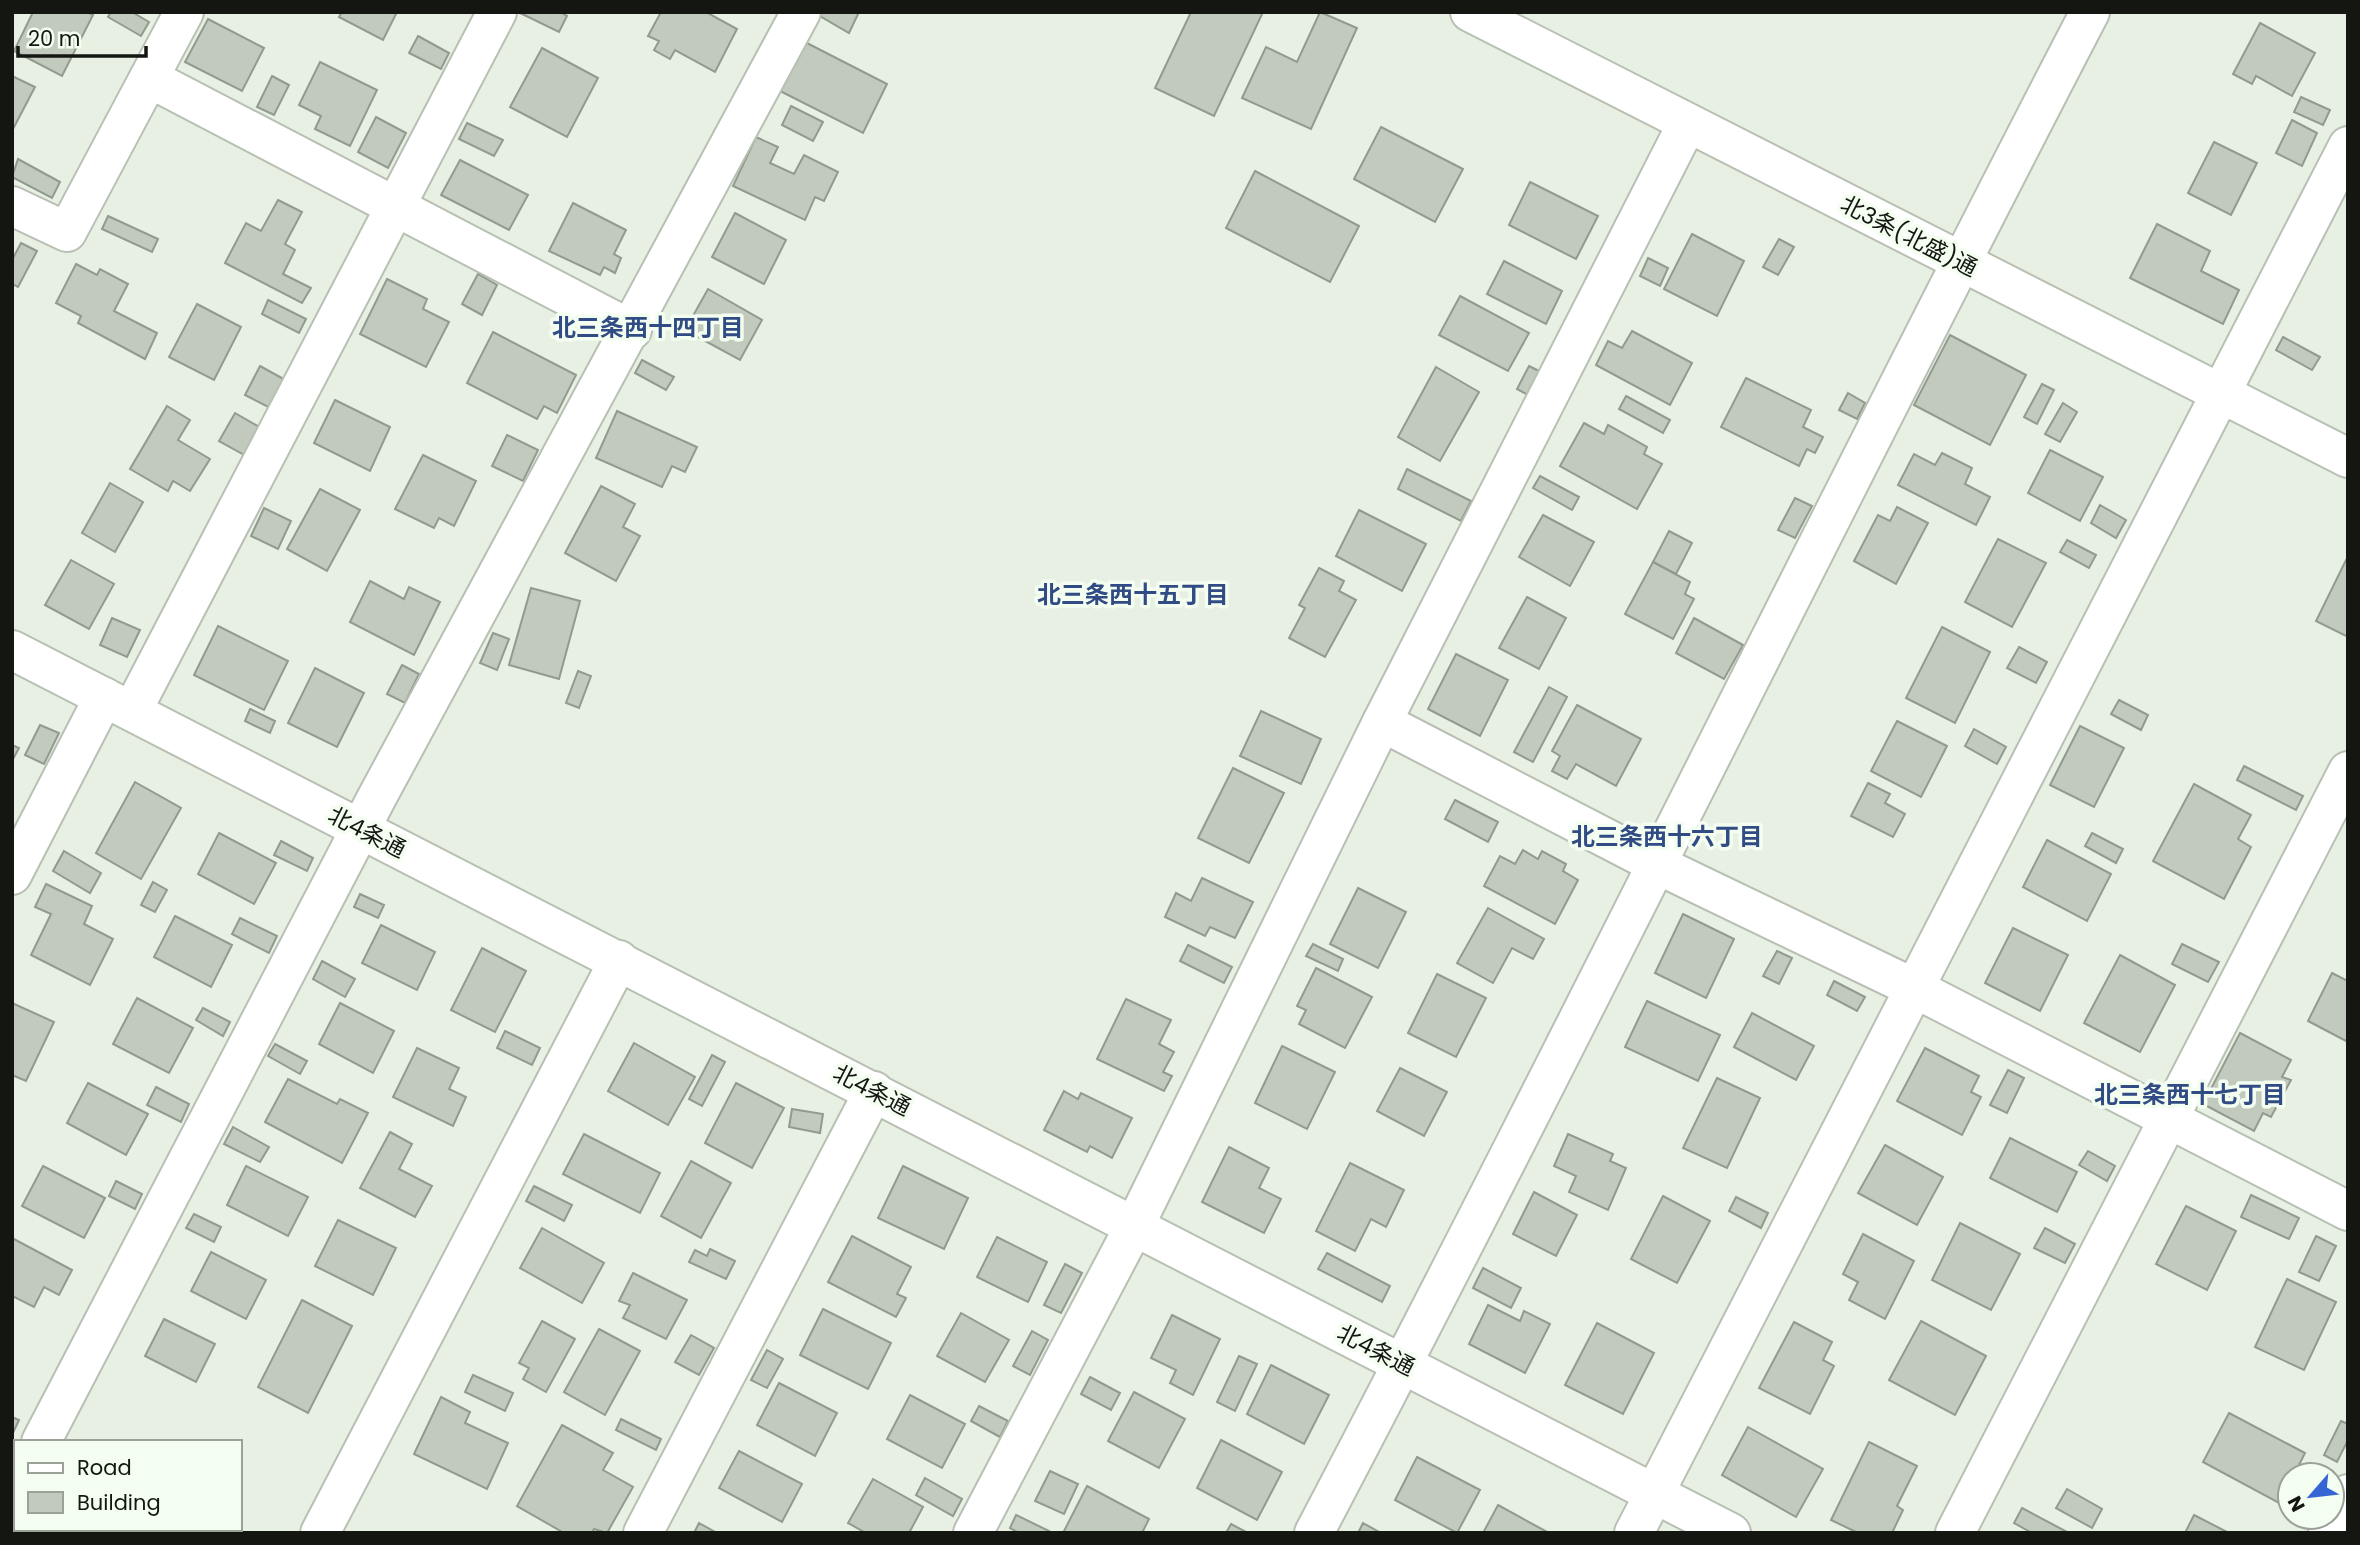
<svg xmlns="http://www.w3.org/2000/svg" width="2360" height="1545" font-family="Poppins,'Noto Sans JP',sans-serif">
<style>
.building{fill:#c1cabd;stroke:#919a8e;stroke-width:2}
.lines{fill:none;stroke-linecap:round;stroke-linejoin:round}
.minor-casing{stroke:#b7c0b3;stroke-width:42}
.tertiary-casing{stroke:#b7c0b3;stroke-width:42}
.minor{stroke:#fff;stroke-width:38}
.tertiary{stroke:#fff;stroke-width:38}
.labels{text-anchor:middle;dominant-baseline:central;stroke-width:7;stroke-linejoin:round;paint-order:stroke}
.street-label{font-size:23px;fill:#131611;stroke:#f4fef0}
.neighbourhood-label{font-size:24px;font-weight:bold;fill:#314c84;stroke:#f4fef0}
</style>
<rect width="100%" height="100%" fill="#e7f0e3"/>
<g class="building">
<polygon points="33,12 87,12 93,15 62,76 14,51"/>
<polygon points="111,12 132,12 149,22 141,36 108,17"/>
<polygon points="342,12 397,12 383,40 339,17"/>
<polygon points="518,12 560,12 567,16 559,32"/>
<polygon points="661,12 706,12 737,29 715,72 675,50 670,59 654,50 659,41 648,36"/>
<polygon points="813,12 859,12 849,33"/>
<polygon points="1191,12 1263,12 1214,116 1155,88"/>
<polygon points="1320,12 1357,28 1311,129 1242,98 1266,47 1297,62"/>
<polygon points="208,19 264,48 242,91 185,62"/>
<polygon points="2260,23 2315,53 2292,96 2256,76 2252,84 2233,74"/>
<polygon points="418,36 449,53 441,69 409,53"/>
<polygon points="801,40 887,84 863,133 776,89"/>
<polygon points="542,48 598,78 567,137 510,107"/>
<polygon points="320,62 377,90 350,146 315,129 321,116 299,105"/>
<polygon points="12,76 35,87 12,131"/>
<polygon points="272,76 289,85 274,115 257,107"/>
<polygon points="2301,97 2330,110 2323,125 2294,112"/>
<polygon points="791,106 823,122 813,141 782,125"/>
<polygon points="376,117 406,133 388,168 358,152"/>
<polygon points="2292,120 2317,133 2302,166 2276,153"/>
<polygon points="467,123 503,140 494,156 459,139"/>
<polygon points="1381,127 1463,169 1435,222 1354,179"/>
<polygon points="756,137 778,147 770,163 794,174 804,155 838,172 824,201 815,197 805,220 733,186"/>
<polygon points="2214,142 2257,163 2231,215 2188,193"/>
<polygon points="18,159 60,182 52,198 12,177"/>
<polygon points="460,160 528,195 509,230 441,195"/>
<polygon points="1255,171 1359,226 1330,282 1226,228"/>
<polygon points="1530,182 1598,216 1576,259 1509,225"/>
<polygon points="278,200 302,212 285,244 295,250 283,274 311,288 302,303 225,263 246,223 261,231"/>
<polygon points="573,203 626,230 614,254 621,258 615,273 604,267 600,275 549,251"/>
<polygon points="735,213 786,240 764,284 712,257"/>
<polygon points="108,216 158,239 152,252 102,229"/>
<polygon points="2157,224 2210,251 2201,271 2239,290 2223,324 2130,278"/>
<polygon points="1692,234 1744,261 1717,316 1664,289"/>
<polygon points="1779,239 1794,247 1778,275 1763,267"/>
<polygon points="21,243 37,251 18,287 12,284 12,260"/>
<polygon points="1648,258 1668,268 1660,286 1640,276"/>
<polygon points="1504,261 1562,291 1546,324 1487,294"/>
<polygon points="76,264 97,275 100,269 128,284 114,311 157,333 145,359 78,323 81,316 56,303"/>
<polygon points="478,274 497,285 482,315 462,304"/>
<polygon points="387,279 427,299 423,309 449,322 426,367 360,334"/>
<polygon points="708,289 762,320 740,360 685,330"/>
<polygon points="1460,296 1529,333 1508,371 1439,335"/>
<polygon points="268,300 306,319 299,333 262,314"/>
<polygon points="197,304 241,327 214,380 169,357"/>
<polygon points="1632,331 1692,363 1670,405 1596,365 1608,341 1622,348"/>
<polygon points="493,332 576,375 557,413 544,406 537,419 467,383"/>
<polygon points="1950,335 2026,375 1990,445 1914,405"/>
<polygon points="2283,337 2320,357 2312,370 2276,350"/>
<polygon points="642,360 674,377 666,390 635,373"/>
<polygon points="260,366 289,382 274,410 245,395"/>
<polygon points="1529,366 1543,373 1530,396 1517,389"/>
<polygon points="1436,367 1479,392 1440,461 1398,437"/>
<polygon points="1746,378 1811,410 1803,427 1823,437 1815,453 1807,449 1799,466 1721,427"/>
<polygon points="2042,384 2054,390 2037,424 2024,417"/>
<polygon points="1848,393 1865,403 1857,419 1839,410"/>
<polygon points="1626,396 1670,420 1663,433 1619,409"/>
<polygon points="335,400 390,427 370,471 314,443"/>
<polygon points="2063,403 2077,412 2060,442 2045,434"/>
<polygon points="167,406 190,420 178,440 210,459 190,491 173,481 168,491 130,469"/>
<polygon points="617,411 697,447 685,472 672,466 662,487 596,458"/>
<polygon points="235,413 261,428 246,456 219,441"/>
<polygon points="1584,423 1604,434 1608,425 1647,447 1644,454 1662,464 1637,509 1560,466"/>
<polygon points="507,435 538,450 523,481 492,466"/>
<polygon points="2050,450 2103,477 2080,521 2028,493"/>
<polygon points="1942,453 1972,468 1965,484 1990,497 1976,525 1898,485 1914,454 1935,465"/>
<polygon points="423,455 476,481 454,526 439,518 434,528 395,509"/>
<polygon points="1407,469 1471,501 1461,521 1398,489"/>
<polygon points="1540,476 1579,497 1572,510 1533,488"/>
<polygon points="110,483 143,502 115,552 82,533"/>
<polygon points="601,486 635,504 623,527 640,536 616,581 565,553"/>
<polygon points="320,489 360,510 327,571 287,549"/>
<polygon points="1795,498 1812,506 1795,538 1778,530"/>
<polygon points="2100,505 2126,520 2116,538 2091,523"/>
<polygon points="1897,507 1928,523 1896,584 1854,561 1878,515 1890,521"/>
<polygon points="264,508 291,521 278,549 251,536"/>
<polygon points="1359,510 1426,544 1402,591 1336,556"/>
<polygon points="1543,515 1594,542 1570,586 1519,557"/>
<polygon points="1669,531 1692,543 1676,574 1653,562"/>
<polygon points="1998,539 2046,563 2012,627 1965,602"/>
<polygon points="2067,540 2096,555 2089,568 2060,552"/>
<polygon points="71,560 114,584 89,629 45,605"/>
<polygon points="2346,560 2348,561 2348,637 2316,621"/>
<polygon points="1653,562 1690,582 1685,594 1694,599 1673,639 1625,614"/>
<polygon points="1319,568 1344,581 1339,591 1356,600 1325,657 1289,638 1305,608 1299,605"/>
<polygon points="370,581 404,599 409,587 440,602 414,655 350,622"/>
<polygon points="531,588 580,601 559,679 509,665"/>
<polygon points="1527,597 1566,618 1539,669 1499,648"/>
<polygon points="112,618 140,630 127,657 100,645"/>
<polygon points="1694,618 1743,645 1724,679 1676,653"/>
<polygon points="218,626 288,661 264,710 194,675"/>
<polygon points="1942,627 1990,652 1955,723 1906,698"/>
<polygon points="493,633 509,639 497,670 480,663"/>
<polygon points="2019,647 2047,662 2036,683 2007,668"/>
<polygon points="1456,654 1508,680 1480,736 1428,709"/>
<polygon points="402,665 419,674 405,703 387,694"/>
<polygon points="315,668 364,693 337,747 288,723"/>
<polygon points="578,671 591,676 579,708 566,703"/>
<polygon points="1549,687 1567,697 1533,762 1514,752"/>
<polygon points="2119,700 2148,715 2141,730 2111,714"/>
<polygon points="1577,705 1641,739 1616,786 1576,764 1567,779 1552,771 1560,756 1552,751"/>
<polygon points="250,709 275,721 270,733 245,721"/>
<polygon points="1261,711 1321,739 1301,784 1240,756"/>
<polygon points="1897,721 1947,746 1921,797 1871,771"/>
<polygon points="40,725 59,733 44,764 25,755"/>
<polygon points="2080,726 2124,748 2094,807 2050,785"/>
<polygon points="1974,729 2006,747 1997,764 1965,746"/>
<polygon points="12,745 19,748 12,761"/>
<polygon points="2244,766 2303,796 2296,810 2237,780"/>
<polygon points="1233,768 1284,793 1249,863 1198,838"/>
<polygon points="135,782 181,808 141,879 96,853"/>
<polygon points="1868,783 1890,794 1885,803 1905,814 1893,837 1851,816"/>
<polygon points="2194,784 2251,815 2238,839 2251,847 2224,899 2153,861"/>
<polygon points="1455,800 1498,822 1488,842 1445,819"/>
<polygon points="219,833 276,863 254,904 198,874"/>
<polygon points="2092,833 2123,849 2116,863 2085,846"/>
<polygon points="2047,840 2111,874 2087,921 2023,887"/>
<polygon points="281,841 313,858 307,871 274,855"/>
<polygon points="1523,850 1538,859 1542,851 1566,864 1563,871 1578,880 1555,924 1484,886 1500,856 1515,864"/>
<polygon points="64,851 101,873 90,893 53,871"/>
<polygon points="1202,878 1253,902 1235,938 1210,927 1205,936 1165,917 1176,893 1191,901"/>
<polygon points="153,882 167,890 155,912 141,905"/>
<polygon points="46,884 92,906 84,924 113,939 90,985 31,955 51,914 35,907"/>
<polygon points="1358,888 1406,912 1378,968 1330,944"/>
<polygon points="360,894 384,905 378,918 354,907"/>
<polygon points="1488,908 1544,939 1533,959 1512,948 1493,983 1457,963"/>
<polygon points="1683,914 1734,939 1706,998 1655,973"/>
<polygon points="175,916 232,945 211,987 154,957"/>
<polygon points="240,918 277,936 269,953 232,934"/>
<polygon points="381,925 435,952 417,990 362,963"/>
<polygon points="2013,928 2068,955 2040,1011 1985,983"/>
<polygon points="1313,944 1343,959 1338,971 1306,956"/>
<polygon points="2182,944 2219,962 2208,982 2172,964"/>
<polygon points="1188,945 1232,967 1224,983 1180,961"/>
<polygon points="482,948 526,971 495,1032 451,1010"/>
<polygon points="1777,951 1792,958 1779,984 1763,976"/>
<polygon points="2120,955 2175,985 2140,1052 2084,1023"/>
<polygon points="322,961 355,979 345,997 313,979"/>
<polygon points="1316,968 1372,997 1345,1048 1299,1024 1306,1010 1297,1006"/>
<polygon points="2332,973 2348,981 2348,1042 2308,1021"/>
<polygon points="1437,974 1486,998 1456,1057 1408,1033"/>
<polygon points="1834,981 1865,997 1857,1011 1827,995"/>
<polygon points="137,998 193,1028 169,1073 113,1044"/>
<polygon points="1126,999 1171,1020 1159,1044 1174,1052 1163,1072 1172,1076 1164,1091 1097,1059"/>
<polygon points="1647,1001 1720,1035 1698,1081 1625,1047"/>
<polygon points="12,1003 54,1022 26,1081 12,1075"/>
<polygon points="340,1003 394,1031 373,1073 319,1044"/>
<polygon points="203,1008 230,1022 223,1036 196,1020"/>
<polygon points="1752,1013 1814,1046 1796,1080 1734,1047"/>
<polygon points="505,1031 540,1048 532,1065 497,1048"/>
<polygon points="2240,1033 2291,1060 2282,1077 2291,1080 2271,1117 2263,1113 2254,1131 2203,1104"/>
<polygon points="634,1043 695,1077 668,1125 608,1091"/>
<polygon points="275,1044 307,1061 300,1074 268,1056"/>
<polygon points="1282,1046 1335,1072 1307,1129 1255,1103"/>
<polygon points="417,1048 459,1068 449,1089 466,1097 453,1126 393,1097"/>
<polygon points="1925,1048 1979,1076 1971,1092 1981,1097 1962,1135 1897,1101"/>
<polygon points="712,1055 725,1062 702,1106 689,1099"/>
<polygon points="1400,1068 1447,1092 1424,1136 1377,1111"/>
<polygon points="2008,1070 2024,1078 2007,1113 1990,1105"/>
<polygon points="1717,1078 1760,1098 1727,1168 1683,1148"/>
<polygon points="288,1079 337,1104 340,1099 368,1113 342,1163 265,1122"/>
<polygon points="88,1083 148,1114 126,1155 67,1123"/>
<polygon points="736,1083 784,1108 752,1168 705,1143"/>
<polygon points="156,1087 189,1104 181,1122 147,1105"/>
<polygon points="1064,1091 1078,1099 1081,1093 1132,1118 1112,1158 1090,1146 1087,1152 1044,1130"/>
<polygon points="792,1109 823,1114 820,1133 789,1127"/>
<polygon points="233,1127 269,1147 260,1162 224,1144"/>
<polygon points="390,1132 412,1144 399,1169 432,1186 415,1217 360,1188"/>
<polygon points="584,1134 660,1173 640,1213 563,1174"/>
<polygon points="1568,1134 1613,1154 1610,1161 1626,1168 1608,1210 1569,1192 1576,1176 1554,1166"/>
<polygon points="2010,1138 2077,1172 2057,1212 1990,1178"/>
<polygon points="1885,1145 1943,1177 1917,1225 1858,1193"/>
<polygon points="1229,1147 1269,1168 1259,1188 1281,1199 1264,1233 1202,1202"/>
<polygon points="2088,1151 2115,1166 2107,1181 2079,1165"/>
<polygon points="691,1161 731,1183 701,1238 661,1216"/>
<polygon points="1350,1163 1404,1190 1386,1227 1371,1219 1355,1251 1316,1231"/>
<polygon points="43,1166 105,1198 84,1238 22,1206"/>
<polygon points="246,1166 308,1197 288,1236 227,1205"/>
<polygon points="903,1166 968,1198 944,1249 878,1218"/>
<polygon points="116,1181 142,1194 135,1209 109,1196"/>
<polygon points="534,1186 572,1205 564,1221 526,1201"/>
<polygon points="1534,1192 1577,1215 1556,1256 1513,1234"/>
<polygon points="2251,1195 2299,1218 2289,1239 2241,1217"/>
<polygon points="1663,1196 1710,1221 1677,1283 1631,1259"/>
<polygon points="1736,1197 1768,1213 1761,1228 1729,1211"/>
<polygon points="2186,1206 2236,1231 2207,1290 2156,1264"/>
<polygon points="194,1214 221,1227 214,1242 186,1228"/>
<polygon points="338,1220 396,1248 373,1295 315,1266"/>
<polygon points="1960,1223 2020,1254 1991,1310 1932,1280"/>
<polygon points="542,1228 604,1263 582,1303 520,1268"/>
<polygon points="2045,1228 2075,1244 2065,1263 2034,1248"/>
<polygon points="1863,1234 1914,1261 1885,1319 1849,1300 1858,1282 1843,1274"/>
<polygon points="852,1236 911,1267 897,1294 906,1298 896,1317 828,1282"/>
<polygon points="2316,1236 2336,1246 2319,1281 2299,1272"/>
<polygon points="997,1237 1047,1262 1028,1302 977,1277"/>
<polygon points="12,1238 72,1270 59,1295 44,1287 34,1307 12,1296"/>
<polygon points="710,1249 735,1261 726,1279 689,1262 695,1250 707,1256"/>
<polygon points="211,1252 266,1280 246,1319 191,1291"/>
<polygon points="1327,1253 1390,1286 1382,1302 1318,1269"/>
<polygon points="1065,1264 1082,1273 1061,1313 1044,1305"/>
<polygon points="1483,1268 1521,1288 1511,1308 1473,1288"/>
<polygon points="633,1273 687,1300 666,1339 623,1318 630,1305 619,1301"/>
<polygon points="2287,1279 2336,1302 2304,1370 2255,1347"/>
<polygon points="302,1300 352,1326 308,1413 258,1387"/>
<polygon points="1488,1305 1520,1321 1524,1311 1550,1324 1525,1373 1469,1344"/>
<polygon points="823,1309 891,1343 868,1389 800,1355"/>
<polygon points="961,1313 1009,1340 985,1382 937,1356"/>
<polygon points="1172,1315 1220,1339 1193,1395 1170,1383 1176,1370 1151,1358"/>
<polygon points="164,1319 215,1344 196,1382 145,1356"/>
<polygon points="542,1321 575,1339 546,1392 523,1379 529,1368 519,1363"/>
<polygon points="1921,1321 1986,1356 1955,1415 1889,1380"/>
<polygon points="1794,1322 1832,1342 1823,1360 1834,1366 1810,1414 1759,1388"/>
<polygon points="1597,1323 1654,1353 1623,1414 1565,1385"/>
<polygon points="599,1329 640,1351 605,1415 564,1392"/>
<polygon points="1032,1331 1048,1340 1030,1375 1013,1366"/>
<polygon points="691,1335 714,1348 699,1375 675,1362"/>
<polygon points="767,1350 783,1359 767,1388 751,1380"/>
<polygon points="1239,1356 1257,1364 1235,1411 1217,1402"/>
<polygon points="1271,1365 1329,1395 1304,1444 1247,1414"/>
<polygon points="473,1375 513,1393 505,1411 465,1392"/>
<polygon points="1090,1377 1120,1393 1111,1410 1081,1394"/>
<polygon points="779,1383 837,1413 815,1456 757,1425"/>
<polygon points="1134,1392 1185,1419 1159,1468 1108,1441"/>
<polygon points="910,1395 965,1424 942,1468 887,1439"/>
<polygon points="441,1397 470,1412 465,1423 508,1443 487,1489 414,1454"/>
<polygon points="979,1406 1008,1421 1000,1437 971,1421"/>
<polygon points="2229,1413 2305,1453 2294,1475 2290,1475 2290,1482 2279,1503 2203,1462"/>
<polygon points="12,1417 19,1420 12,1435"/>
<polygon points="621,1419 661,1439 656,1450 616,1430"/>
<polygon points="2341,1421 2348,1424 2348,1440 2337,1462 2324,1455"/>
<polygon points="562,1425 613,1453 603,1470 633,1487 607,1533 594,1529 592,1533 564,1533 517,1506"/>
<polygon points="1748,1427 1823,1469 1796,1517 1722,1475"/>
<polygon points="1221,1440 1282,1472 1257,1520 1197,1488"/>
<polygon points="1869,1442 1917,1466 1897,1506 1903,1510 1892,1533 1858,1533 1831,1520"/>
<polygon points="739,1451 802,1484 782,1522 719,1488"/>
<polygon points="1417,1457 1480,1490 1457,1533 1395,1500"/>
<polygon points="1050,1471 1078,1484 1064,1514 1035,1501"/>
<polygon points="925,1478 962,1499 953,1516 916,1495"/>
<polygon points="873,1479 923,1507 909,1533 866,1533 848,1523"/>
<polygon points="1087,1486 1149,1519 1142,1533 1063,1533"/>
<polygon points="2067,1489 2102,1509 2092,1528 2056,1508"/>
<polygon points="1498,1505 1549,1533 1483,1533"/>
<polygon points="2022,1508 2069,1533 2032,1533 2014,1523"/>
<polygon points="1016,1515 1049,1531 1048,1533 1019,1533 1010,1528"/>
<polygon points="2194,1515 2229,1533 2185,1533"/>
<polygon points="699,1523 717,1533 694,1533"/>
<polygon points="1363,1523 1381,1533 1358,1533"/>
<polygon points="1231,1524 1248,1533 1226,1533"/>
<polygon points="79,1529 149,1529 148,1533 85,1533"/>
<polygon points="175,1529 231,1529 229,1533 174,1533"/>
</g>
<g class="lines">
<g class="minor-casing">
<g id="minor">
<polyline points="149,78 632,330"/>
<polyline points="12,206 67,232 184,12"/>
<polyline points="132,711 497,12"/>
<polyline points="1382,722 1656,864 1914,988 2348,1211"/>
<polyline points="12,875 104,697"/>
<polyline points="41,1442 376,799 801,12"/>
<polyline points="12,1497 16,1490"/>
<polyline points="320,1533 619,960"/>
<polyline points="643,1533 874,1091"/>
<polyline points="973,1533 1135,1225 1382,722 1687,124"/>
<path d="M 1314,1533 C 1579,1029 1827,517 2090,12"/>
<polyline points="1634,1533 2348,146"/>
<polyline points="1955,1533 2348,771"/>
<polyline points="2328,1533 2348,1494"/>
</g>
</g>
<g class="tertiary-casing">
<g id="tertiary">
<polyline points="1470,12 2348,458"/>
<polyline points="12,650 1731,1533"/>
</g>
</g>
<use href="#minor" class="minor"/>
<use href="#tertiary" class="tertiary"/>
</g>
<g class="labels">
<g class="street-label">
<text transform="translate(1909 236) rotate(27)">北3条(北盛)通</text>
<text transform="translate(367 832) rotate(27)">北4条通</text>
<text transform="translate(872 1090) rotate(27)">北4条通</text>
<text transform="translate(1376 1350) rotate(27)">北4条通</text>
</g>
<g class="neighbourhood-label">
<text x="648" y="327">北三条西十四丁目</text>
<text x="1133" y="594">北三条西十五丁目</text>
<text x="1667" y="836">北三条西十六丁目</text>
<text x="2190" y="1094">北三条西十七丁目</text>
</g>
</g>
<rect width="2360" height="1545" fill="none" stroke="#131611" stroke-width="28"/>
<rect x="14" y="1440" width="228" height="91" fill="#f4fef0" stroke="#9aa197" stroke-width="2"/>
<rect x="28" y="1463" width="35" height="10" fill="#ffffff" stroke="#9aa197" stroke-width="2"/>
<text x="77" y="1475" font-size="21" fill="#131611">Road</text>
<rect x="28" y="1492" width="35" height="21" fill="#c1cabd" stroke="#9aa197" stroke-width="2"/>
<text x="77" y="1510" font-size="21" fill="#131611">Building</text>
<g transform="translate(2311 1496) rotate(242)"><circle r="33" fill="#f4fef0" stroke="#9aa197" stroke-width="2"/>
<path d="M0-5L12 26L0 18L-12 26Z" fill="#3666d5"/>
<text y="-10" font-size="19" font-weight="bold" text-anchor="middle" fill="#131611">N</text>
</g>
<path d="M18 46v10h128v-10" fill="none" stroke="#131611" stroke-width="3.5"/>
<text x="28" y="46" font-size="21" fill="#131611" stroke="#f4fef0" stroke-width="5" paint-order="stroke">20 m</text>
</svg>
